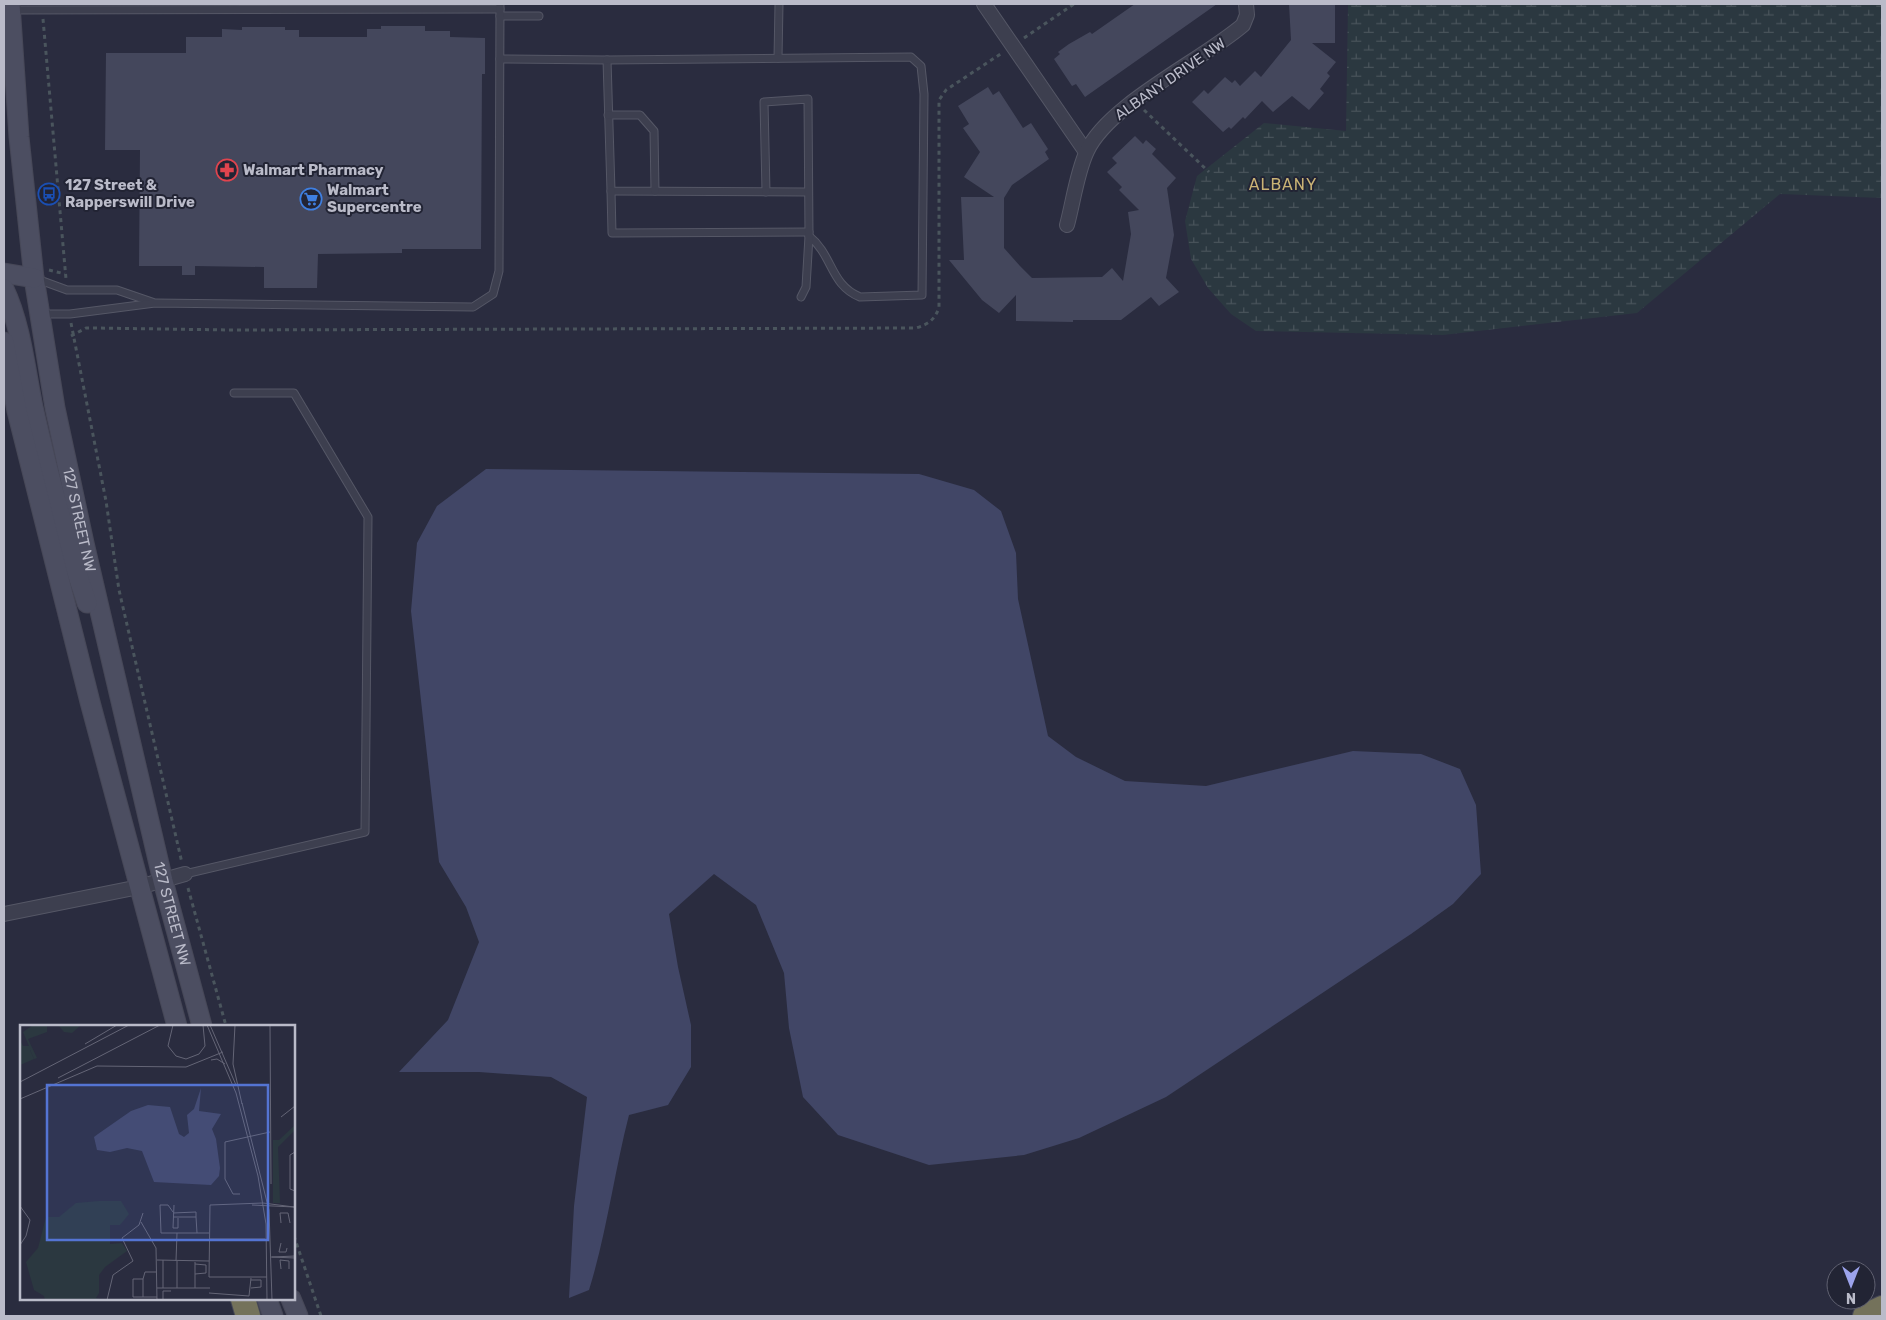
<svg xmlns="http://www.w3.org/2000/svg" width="1886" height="1320" font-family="Rubik,sans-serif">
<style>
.wetland{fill:url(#wetland-marsh)}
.water{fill:#414666}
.building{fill:#44475c}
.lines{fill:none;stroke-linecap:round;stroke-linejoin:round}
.lane-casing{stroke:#555766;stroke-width:9}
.street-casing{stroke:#555766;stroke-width:16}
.secondary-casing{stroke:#474858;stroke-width:21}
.highway-casing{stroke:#454756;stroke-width:26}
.path{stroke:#4a555d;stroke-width:3;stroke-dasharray:4 4;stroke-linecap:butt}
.lane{stroke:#3d3f4f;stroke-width:7}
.street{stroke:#3d3f4f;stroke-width:14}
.secondary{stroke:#4c4e61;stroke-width:19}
.highway{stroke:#74725b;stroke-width:24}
.labels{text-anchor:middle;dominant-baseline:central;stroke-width:4;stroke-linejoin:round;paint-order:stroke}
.street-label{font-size:15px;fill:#babbc9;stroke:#222434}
.poi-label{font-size:15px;font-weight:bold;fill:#babbc9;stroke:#222434;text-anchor:start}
.neighbourhood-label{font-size:16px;letter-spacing:1px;fill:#cab375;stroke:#222434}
.inset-road{fill:none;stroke:#646576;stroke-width:1}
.view{fill:#5474d3;fill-opacity:0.15;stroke:#5474d3;stroke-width:2.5}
.inset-edge{fill:none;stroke:#babbc9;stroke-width:2.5}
</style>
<defs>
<pattern id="wetland-marsh" width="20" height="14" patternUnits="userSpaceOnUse" patternTransform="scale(1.25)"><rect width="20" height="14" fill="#2b3840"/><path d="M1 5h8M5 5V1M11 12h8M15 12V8" fill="none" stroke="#48535a"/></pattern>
</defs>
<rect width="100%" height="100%" fill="#2a2c3f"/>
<polygon class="wetland" points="1348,4 1882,4 1882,198 1780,194 1637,313 1443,335 1256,331 1231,314 1208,288 1191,259 1185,221 1197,176 1264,123 1346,131"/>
<path class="water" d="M 486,469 L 919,474 L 974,490 L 1001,511 L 1016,553 L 1018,599 L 1048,736 L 1076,757 L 1125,781 L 1206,786 L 1353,751 L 1421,754 L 1460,769 L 1476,805 L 1481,874 L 1453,904 L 1411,934 L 1166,1097 L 1079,1138 L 1024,1155 L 929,1165 L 838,1135 L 803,1097 L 789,1028 L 784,973 L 756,905 L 714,874 L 669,914 L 678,967 L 691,1025 L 691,1067 L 668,1105 L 629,1115 C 614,1173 607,1232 589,1290 L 569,1298 L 574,1206 L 587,1097 L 551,1077 L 479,1072 L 399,1072 L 448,1020 L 479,942 L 466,907 L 439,862 L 411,611 L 417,543 L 437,506 Z"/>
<g class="building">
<polygon points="1135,4 1217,4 1085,97 1076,84 1072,86 1054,59 1060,54 1058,52 1069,44 1090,32 1092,34"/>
<polygon points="1289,4 1335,4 1335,43 1312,43 1336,62 1327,73 1330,76 1320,89 1324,93 1309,110 1292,96 1273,112 1262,101 1245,119 1243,117 1231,129 1229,127 1223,132 1192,102 1204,90 1208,94 1225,77 1232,83 1235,80 1240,86 1255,71 1261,77 1291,40"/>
<polygon points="381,26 425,26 425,31 450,31 450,37 485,38 485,74 482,74 481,249 402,249 402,253 318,254 317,288 264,288 264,267 195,266 195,275 182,275 182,266 139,266 140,150 105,150 106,53 186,53 186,37 222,37 222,29 242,30 242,27 285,27 285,30 299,30 299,37 367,37 367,29 381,29"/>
<polygon points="988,87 993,95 999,91 1023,128 1031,123 1048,149 1045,152 1049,159 1012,185 1004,198 1004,248 1020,266 1032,278 1102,277 1112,268 1123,281 1131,234 1128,212 1139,210 1119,190 1122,187 1107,172 1117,163 1112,158 1135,136 1143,144 1146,140 1156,149 1152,154 1176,178 1167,188 1174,235 1166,278 1179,292 1159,306 1151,297 1121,320 1073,320 1073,322 1016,321 1016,295 999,313 982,300 949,260 964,260 961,197 994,197 964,177 980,152 963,128 969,124 958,106"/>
</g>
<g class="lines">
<g class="lane-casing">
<g id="lane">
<polyline points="11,10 500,9"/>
<polyline points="500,16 539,16"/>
<polyline points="778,58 779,4"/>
<polyline points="500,59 607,60 611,191 807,192"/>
<path d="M 607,60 L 911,57 L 921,66 L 924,94 L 922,295 L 860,297 C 830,285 833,255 809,236"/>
<polyline points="608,115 640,115 654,131 655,191"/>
<polyline points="611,191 612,233 809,232"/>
<polyline points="766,192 764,102 808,99 809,236 806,287 801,297"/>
<polyline points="37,279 67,290 117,290 152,302"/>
<polyline points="42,314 70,314 155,303 473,307 493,294 499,271 500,4"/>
<polyline points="185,874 365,832 368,517 294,393 234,393"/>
</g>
</g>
<g class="street-casing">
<g id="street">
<polyline points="984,4 1086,152"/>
<path d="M 1067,225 C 1073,203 1077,172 1087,151 C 1109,104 1201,61 1243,25 L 1247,15 L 1246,4"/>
<polyline points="4,914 139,887 185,874"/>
</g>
</g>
<g class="secondary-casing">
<g id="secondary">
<path id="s1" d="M 10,4 L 19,137 L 34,278 L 55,408 L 84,543 L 163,881 L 202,1026"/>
<polyline points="4,273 34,278"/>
<path d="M 4,289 C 21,325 25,368 33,407 C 48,473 65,540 87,603"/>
<polyline points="4,342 17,411 90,702 177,1026"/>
<polyline points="267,1299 273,1316"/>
<polyline points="291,1299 298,1316"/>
</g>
</g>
<g class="highway-casing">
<g id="highway">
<polyline points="243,1299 248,1316"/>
<polyline points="1865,1316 1882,1308"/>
</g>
</g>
<g class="path">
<polyline points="43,19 66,279"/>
<polyline points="1024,38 1074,4"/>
<polyline points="1144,110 1209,172"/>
<polyline points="49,270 65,274"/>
<polyline points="71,323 106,501 119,590 182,863"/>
<path d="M 71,336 L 86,328 L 94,328 L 231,330 L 916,328 C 929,324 934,320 939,308 L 939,100 L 946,90 L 1002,53"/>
<polyline points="188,888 226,1026"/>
<polyline points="294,1236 321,1316"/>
</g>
<use href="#lane" class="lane"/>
<use href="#street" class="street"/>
<use href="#secondary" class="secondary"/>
<use href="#highway" class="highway"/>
</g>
<defs>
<g id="pharmacy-ring" transform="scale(1.125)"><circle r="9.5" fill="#222434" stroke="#e0444e" stroke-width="1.5"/><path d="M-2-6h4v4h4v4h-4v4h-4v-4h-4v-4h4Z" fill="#e0444e"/></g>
<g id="bus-ring" transform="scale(1.125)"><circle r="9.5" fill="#222434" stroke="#1a4fb4" stroke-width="1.5"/><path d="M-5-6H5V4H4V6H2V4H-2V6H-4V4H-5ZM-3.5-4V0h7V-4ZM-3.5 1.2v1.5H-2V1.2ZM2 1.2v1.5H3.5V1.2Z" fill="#1a4fb4"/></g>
<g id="supermarket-ring" transform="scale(1.125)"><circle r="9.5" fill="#222434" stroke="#3f7fe0" stroke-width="1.5"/><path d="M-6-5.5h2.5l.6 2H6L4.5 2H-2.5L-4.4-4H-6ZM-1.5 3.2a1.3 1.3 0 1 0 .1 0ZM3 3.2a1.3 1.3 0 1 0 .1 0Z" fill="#3f7fe0"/></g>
</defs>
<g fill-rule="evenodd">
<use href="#pharmacy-ring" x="227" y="170"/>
<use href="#bus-ring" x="49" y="194"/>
<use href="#supermarket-ring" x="311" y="199"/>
</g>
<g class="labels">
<g class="street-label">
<text transform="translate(1170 79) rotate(-35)">ALBANY DRIVE NW</text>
<text stroke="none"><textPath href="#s1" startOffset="521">127 STREET NW</textPath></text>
<text stroke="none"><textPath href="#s1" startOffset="926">127 STREET NW</textPath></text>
</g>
<g class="poi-label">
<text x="243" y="170">Walmart Pharmacy</text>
<text x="65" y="185">127 Street &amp;<tspan x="65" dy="17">Rapperswill Drive</tspan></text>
<text x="327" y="190">Walmart<tspan x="327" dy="17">Supercentre</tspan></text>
</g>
<g class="neighbourhood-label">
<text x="1283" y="184">ALBANY</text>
</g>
</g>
<g transform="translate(20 1025)">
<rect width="275" height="275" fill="#2a2c3f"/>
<path d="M 13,0 L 27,0 L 27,7 L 8,14 L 17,33 L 14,34 L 10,25 L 0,25 L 0,15 L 3,21 L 9,21 L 3,7 ZM 275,100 L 275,105 L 258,122 L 260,178 L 253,178 L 253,115 L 259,115 Z" fill="#2b3840"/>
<path d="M 38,0 L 61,0 L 52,8 L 44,7 ZM 0,25 L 10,25 L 14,34 L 0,40 Z" fill="#2b3840"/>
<path d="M 79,176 L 101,176 L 109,189 L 100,200 L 90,200 L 90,219 L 102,218 L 107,226 L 85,242 L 79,250 L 79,268 L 76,273 L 84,275 L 25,275 L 24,271 L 14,265 L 6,237 L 18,223 L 26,192 L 39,192 L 56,178 Z" fill="#2b3840"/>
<path d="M 181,63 L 179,86 L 201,89 L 192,104 L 196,114 L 200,143 L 199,151 L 191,160 L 134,157 L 122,126 L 107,123 L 90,127 L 77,125 L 74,112 L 78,109 L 111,86 L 128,80 L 150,82 L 159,109 L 164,112 L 169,108 L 167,90 L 174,84 Z" fill="#414666"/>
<path class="inset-road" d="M 153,0 L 148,21 L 156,31 L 166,34 L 179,29 L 185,21 L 183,0M 187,0 L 216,68 L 238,151 L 246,199 L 247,275M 190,0 L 216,60M 215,0 L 213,39 L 222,79M 250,0 L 251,159M 65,19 L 97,0M 191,35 L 197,34 L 205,39M 38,53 L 140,0M 0,57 L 109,0M 0,74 L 77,41 L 166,42 L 203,27M 222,78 L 249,185 L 252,275M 261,92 L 275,81M 275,127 L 270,130 L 270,164 L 275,166M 220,169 L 213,169 L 205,154 L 205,117 L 250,107M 154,180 L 153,203 L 158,203 L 158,193M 232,180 L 274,182M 0,181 L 10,195 L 6,211 L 0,220M 153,187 L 148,180 L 140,180 L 141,208 L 177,208M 153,188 L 176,187 L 176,192M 153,192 L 176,192 L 177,208 L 189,208M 121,197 L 136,223 L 137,275M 261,198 L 260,188 L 268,188 L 270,198M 189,214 L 245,214M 261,218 L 259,227 L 266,227 L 267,223M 251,232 L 275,233M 252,232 L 275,231M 137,235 L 189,236M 156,236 L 157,208M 157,236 L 157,263M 175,237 L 175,263M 175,239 L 186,240 L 186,248 L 175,249M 261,244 L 260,235 L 269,236 L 269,244M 247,252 L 189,252 L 190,180 L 243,178 L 274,182M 123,254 L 123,272M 137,263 L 190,263M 143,263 L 143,235M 231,263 L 241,262 L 241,255 L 231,255M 189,268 L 229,271 L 231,253M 137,272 L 113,272 L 113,254 L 123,254 L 125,247 L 137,247M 87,275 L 93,250 L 113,236 L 102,213 L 119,200 L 123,188M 143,275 L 143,266 L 151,266"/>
<path class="view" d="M 27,60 L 248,60 L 248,215 L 27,215 Z"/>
<rect width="275" height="275" class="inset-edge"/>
</g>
<rect width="1886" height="1320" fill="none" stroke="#babbc9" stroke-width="10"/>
<g transform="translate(1851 1285) rotate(180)"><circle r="24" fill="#222434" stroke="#5f6070"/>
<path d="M0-4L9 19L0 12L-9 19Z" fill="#9ca3ec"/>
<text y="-8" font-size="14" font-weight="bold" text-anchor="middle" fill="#babbc9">N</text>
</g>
</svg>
